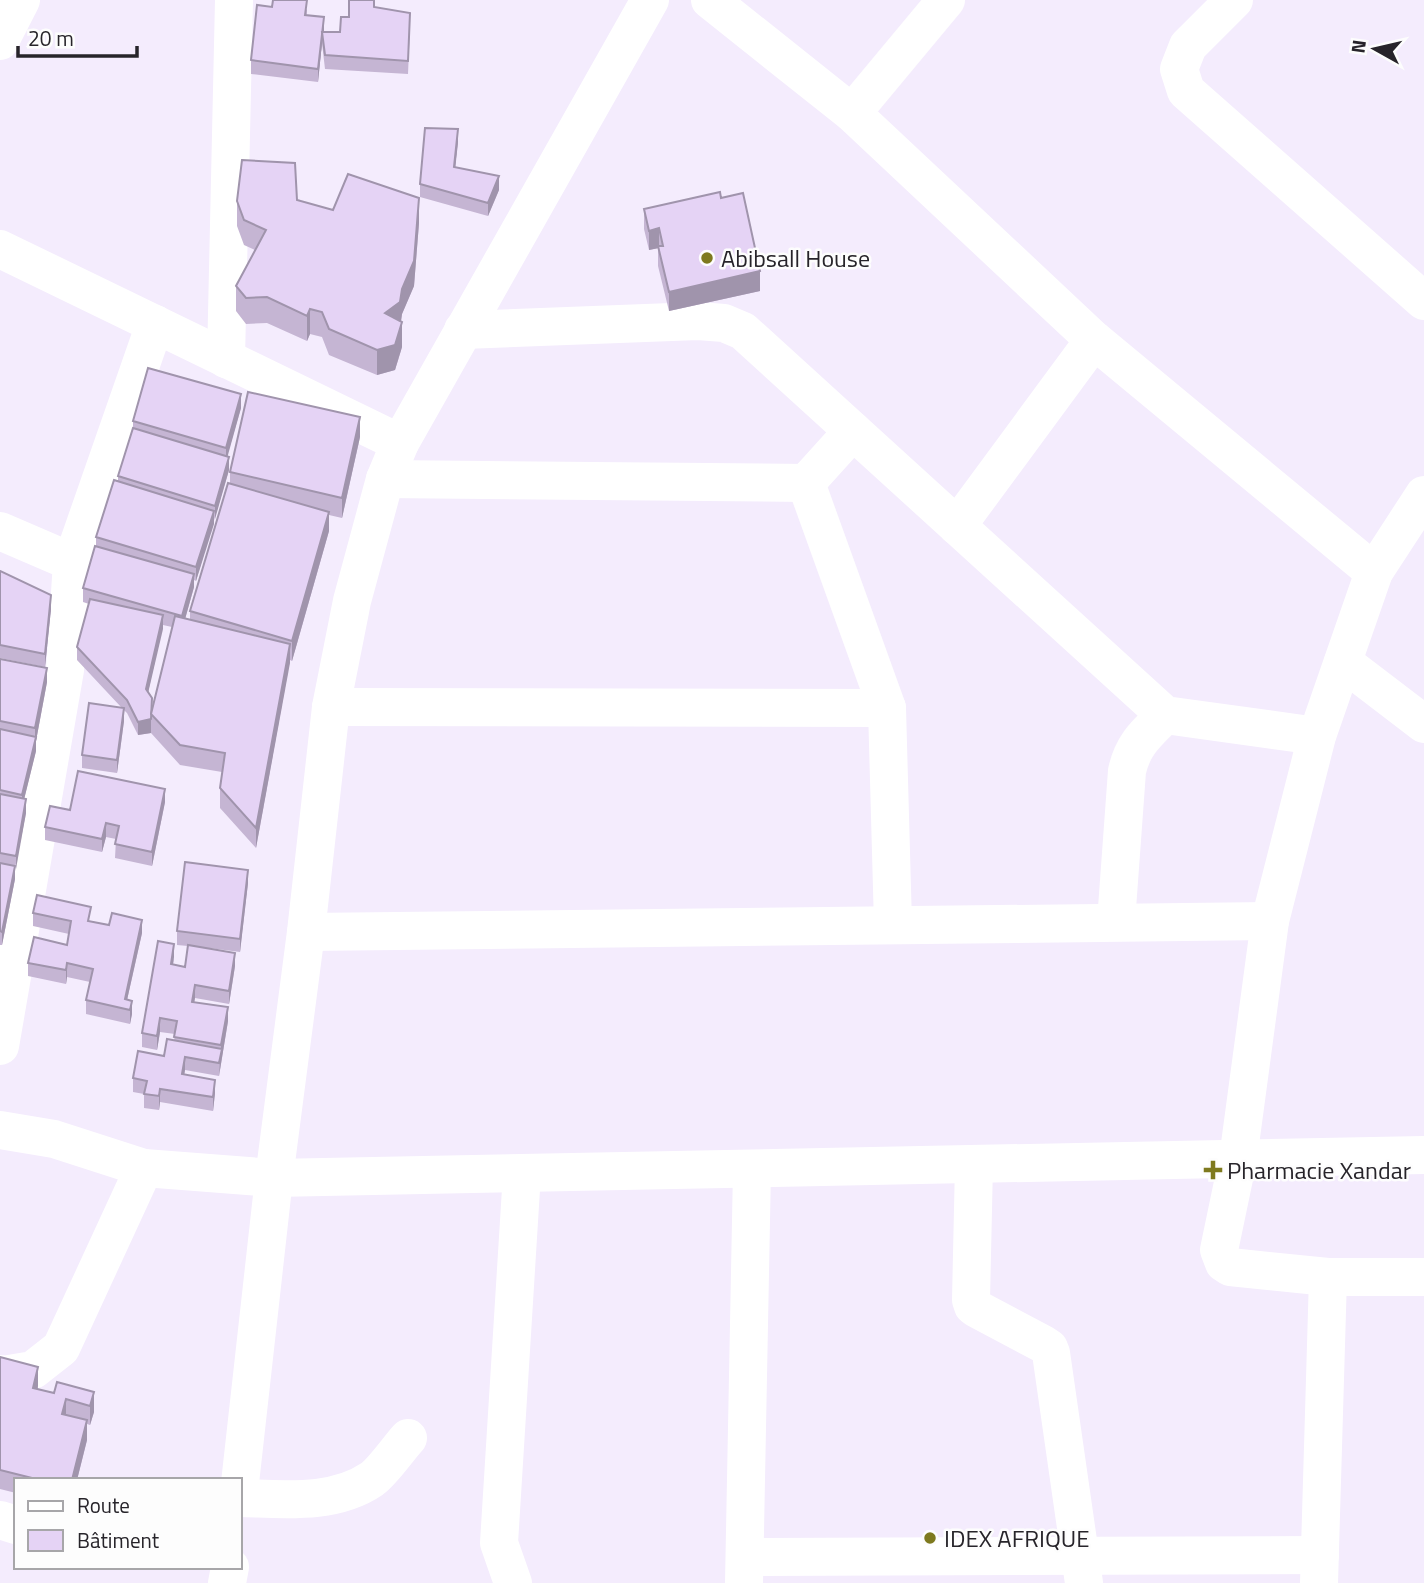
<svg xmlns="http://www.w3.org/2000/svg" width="1424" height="1583" font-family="'Titillium Web',sans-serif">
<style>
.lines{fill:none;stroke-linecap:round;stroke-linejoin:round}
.minor{stroke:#fff;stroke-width:38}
.wall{fill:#c5b5d3;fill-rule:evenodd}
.shaded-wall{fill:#a094ac}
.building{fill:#e5d3f5;stroke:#a094ac;stroke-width:2}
.poi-dot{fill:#7e791e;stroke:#fdfdfd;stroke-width:2.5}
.labels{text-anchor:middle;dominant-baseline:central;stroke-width:5;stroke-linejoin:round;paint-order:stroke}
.poi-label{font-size:24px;fill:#27242a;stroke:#fdfdfd;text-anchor:start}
</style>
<rect width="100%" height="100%" fill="#f4ecfd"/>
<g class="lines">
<g class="minor">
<polyline points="710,0 852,113 1094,340 1374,572"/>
<polyline points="1234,0 1188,46 1179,69 1186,91 1424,301"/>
<polyline points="0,41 21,0"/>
<polyline points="852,113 946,0"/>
<polyline points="0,249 400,443"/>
<polyline points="463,330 698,321 724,323 743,331 1165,715 1317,736"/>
<polyline points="226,359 234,0"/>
<polyline points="385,479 806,483 853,431"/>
<polyline points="806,483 887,708 893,924"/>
<polyline points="1424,495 1374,572 1317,736 1270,921 1238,1159 1219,1250 1224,1263 1230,1267 1328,1277 1424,1277"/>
<polyline points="957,526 1094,340"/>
<polyline points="0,531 72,562"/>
<polyline points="1343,662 1424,724"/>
<polyline points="331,707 887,708"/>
<path d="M 1116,922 L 1127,771 C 1133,744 1147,733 1165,715"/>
<polyline points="306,932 1270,921"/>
<polyline points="0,1046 65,670 72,562 155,324"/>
<polyline points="0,1130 54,1139 144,1168 274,1178 1424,1155"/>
<polyline points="974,1164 971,1300 973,1306 977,1309 1043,1344 1049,1348 1051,1353 1084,1583"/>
<polyline points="0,1374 3,1375 33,1370 61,1348 144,1168"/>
<polyline points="240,1483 274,1178 306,932 331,707 352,601 385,479 400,443 650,0"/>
<path d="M 240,1498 C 284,1499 334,1505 372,1479 C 383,1471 398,1449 408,1438"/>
<polyline points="0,1520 16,1525"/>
<polyline points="745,1557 1320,1555"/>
<polyline points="227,1583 230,1567"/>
<polyline points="513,1583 499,1543 522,1173"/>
<polyline points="744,1583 752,1169"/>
<polyline points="1319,1583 1328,1277"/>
</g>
</g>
<g class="wall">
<polygon points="375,8 410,26 408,74 325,69 322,43 318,82 251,74 251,60 307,9 307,15 323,32 340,32 349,17"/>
<polygon points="458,142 455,167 499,190 488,216 420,197 420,184"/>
<polygon points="721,198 760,291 669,311 658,266 658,248 649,250 644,229 644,209"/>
<polygon points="297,200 333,210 419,223 414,286 402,314 401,321 402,347 395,370 377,375 329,355 322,337 310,334 307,341 267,323 246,324 236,311 236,286 255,250 244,245 237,226 237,201"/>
<path d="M 241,408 L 227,456 L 229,470 L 196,581 L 194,580 L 194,587 L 185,619 L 190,620 L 190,611 L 230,483 L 230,472 L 360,437 L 342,518 L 329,515 L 329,531 L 292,661 L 290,660 L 256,848 L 220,808 L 220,788 L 222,772 L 180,765 L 151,733 L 138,735 L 127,713 L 124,710 L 124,721 L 117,773 L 82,768 L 82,755 L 121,707 L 77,660 L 77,647 L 89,604 L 83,602 L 83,588 L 96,546 L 96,537 L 118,481 L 118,476 L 133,428 L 133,421 ZM 163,625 L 172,627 L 152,712 L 148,692 Z"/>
<polygon points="0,571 51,609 45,667 0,658"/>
<polygon points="0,659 47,682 36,741 36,751 24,799 26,813 15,869 15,879 2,945 0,945"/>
<polygon points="165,802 152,866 115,858 116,839 106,837 102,852 45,840 45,827 70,810"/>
<polygon points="248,883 240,952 209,948 235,966 229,1004 195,998 194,1002 228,1021 219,1076 185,1070 184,1075 215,1093 213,1111 160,1102 159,1110 144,1108 144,1094 133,1092 133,1078 164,1056 174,1041 175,1034 160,1032 157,1050 142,1047 142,1033 174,957 173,965 185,967 188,946 177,945 177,931"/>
<polygon points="33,913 91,921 142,933 127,1000 132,1014 130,1024 86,1014 86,1000 90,982 67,977 66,984 28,976 28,963 67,945 69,934 33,926"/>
<polygon points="0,1357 38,1386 38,1389 54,1393 94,1392 94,1412 90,1425 87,1424 87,1440 77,1480 16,1480 16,1493 0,1489"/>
</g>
<g class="shaded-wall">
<polygon points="324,17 324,31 323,37 322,32 322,43 318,82 318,69"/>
<polygon points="458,129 458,142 454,180 454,167"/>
<polygon points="499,176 499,190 488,216 488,203"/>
<polygon points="419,198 419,223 414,286 402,314 400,328 385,313 402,289"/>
<polygon points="659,228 659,248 649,250 649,231"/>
<polygon points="760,271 760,291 669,311 669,292"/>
<polygon points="310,309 310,334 307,341 307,316"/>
<polygon points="402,322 402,347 395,370 377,375 377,350"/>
<polygon points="241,394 241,408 226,462 226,448"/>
<polygon points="360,417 360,437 342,518 342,498"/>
<polygon points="229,457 229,470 215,519 215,506"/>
<polygon points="214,511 214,524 196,581 196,567"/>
<polygon points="329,512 329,531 292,661 292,641"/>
<polygon points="194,574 194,587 182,630 182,616"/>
<polygon points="51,595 51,609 45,667 45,654"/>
<polygon points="163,615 163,629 146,702 146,689"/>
<polygon points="290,644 290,663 256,848 256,828"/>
<polygon points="47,668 47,682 36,741 36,751 22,808 22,795 35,737 35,728"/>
<polygon points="124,708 124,721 117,773 117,760"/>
<polygon points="151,719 151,733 138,735 138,722"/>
<polygon points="165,789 165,802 152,866 152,852"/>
<polygon points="26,799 26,813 16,869 16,856"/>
<polygon points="106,823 106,837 102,852 102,839"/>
<polygon points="15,866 15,879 2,945 2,932"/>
<polygon points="248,870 248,883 240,952 240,939"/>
<polygon points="142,920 142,933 125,1009 125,999"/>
<polygon points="174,944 174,957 171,978 171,964"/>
<polygon points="235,953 235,966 229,1004 229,991"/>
<polygon points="67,963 67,977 66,984 66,970"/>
<polygon points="195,985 195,998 192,1015 192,1002"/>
<polygon points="132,1001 132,1014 130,1024 130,1010"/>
<polygon points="228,1007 228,1021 219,1076 221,1045"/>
<polygon points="160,1018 160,1032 157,1050 157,1036"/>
<polygon points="185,1057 185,1070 182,1088 182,1074"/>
<polygon points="215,1080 215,1093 213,1111 213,1097"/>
<polygon points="160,1089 160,1102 159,1110 159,1096"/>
<polygon points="38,1367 38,1386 33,1408 33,1388"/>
<polygon points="94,1392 94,1412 90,1425 90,1406"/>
<polygon points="66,1399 66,1419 62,1414"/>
<polygon points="87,1420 87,1440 77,1480 72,1480"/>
</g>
<g class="building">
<polygon points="273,0 307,0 305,15 324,17 318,69 251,60 257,5 272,7"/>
<polygon points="349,0 374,0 374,7 410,13 408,61 325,55 322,32 340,32 341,17 349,17"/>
<polygon points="425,128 458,129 454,167 499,176 488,203 420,184"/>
<polygon points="242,160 295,163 297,200 333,210 348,174 419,198 414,261 402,289 400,302 385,313 402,322 395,345 377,350 329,329 322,312 310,309 307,316 267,297 246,298 236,286 266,230 244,220 237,201"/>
<polygon points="720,192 721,198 743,193 760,271 669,292 658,246 663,246 659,228 649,231 644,209"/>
<polygon points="148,368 241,394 226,448 133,421"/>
<polygon points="248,392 360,417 342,498 230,472"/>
<polygon points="133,428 229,457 215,506 118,476"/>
<polygon points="114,480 214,511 196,567 96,537"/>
<polygon points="228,483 329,512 292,641 190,611"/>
<polygon points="95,546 194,574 182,616 83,588"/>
<polygon points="0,571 51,595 45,654 0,645"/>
<polygon points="90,599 163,615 146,689 152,698 151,719 138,722 127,700 77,647"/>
<polygon points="175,616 290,644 256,828 220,788 225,753 180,745 151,714"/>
<polygon points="0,659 47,668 35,728 0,721"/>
<polygon points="89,703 124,708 117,760 82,755"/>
<polygon points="0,729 36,737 22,795 0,790"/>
<polygon points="78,771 165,789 152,852 115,844 119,826 106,823 102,839 45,827 50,806 70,810"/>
<polygon points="0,794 26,799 16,856 0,853"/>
<polygon points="185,862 248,870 240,939 177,931"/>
<polygon points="0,863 15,866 2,932 0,931"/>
<polygon points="37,895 91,907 88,921 109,925 112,913 142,920 125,999 132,1001 130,1010 86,1000 93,969 67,963 66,970 28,963 34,937 67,945 71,921 33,913"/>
<polygon points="158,941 174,944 171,964 185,967 188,945 235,953 229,991 195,985 192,1002 228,1007 221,1045 174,1037 177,1021 160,1018 157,1036 142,1033"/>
<polygon points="167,1039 222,1049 219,1063 185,1057 182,1074 215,1080 213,1097 160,1089 159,1096 144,1094 147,1081 133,1078 138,1051 164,1056"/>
<polygon points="0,1357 38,1367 33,1388 54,1393 57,1382 94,1392 90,1406 66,1399 62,1414 87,1420 72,1480 40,1480 0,1470"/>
</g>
<g class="poi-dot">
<circle cx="707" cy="258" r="7"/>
<path d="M1209.5 1159.5h7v7h7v7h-7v7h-7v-7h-7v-7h7z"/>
<circle cx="930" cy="1538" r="7"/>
</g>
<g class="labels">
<g class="poi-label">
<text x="721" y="258">Abibsall House</text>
<text x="1227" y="1170">Pharmacie Xandar</text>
<text x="944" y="1538">IDEX AFRIQUE</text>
</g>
</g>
<rect x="14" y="1478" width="228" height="91" fill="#fdfdfd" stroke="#a7a6a9" stroke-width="2"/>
<rect x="28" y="1501" width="35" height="10" fill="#ffffff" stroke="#a7a6a9" stroke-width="2"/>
<text x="77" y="1513" font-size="21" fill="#27242a">Route</text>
<rect x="28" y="1530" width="35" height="21" fill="#e5d3f5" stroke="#a7a6a9" stroke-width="2"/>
<text x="77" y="1548" font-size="21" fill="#27242a">Bâtiment</text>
<g transform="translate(1375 49) rotate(278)" stroke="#fdfdfd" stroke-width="5" paint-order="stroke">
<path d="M0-5L12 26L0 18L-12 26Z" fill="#27242a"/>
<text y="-10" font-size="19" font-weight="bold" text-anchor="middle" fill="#27242a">N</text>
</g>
<path d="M18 46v10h119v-10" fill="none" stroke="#27242a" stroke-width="3.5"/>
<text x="28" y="46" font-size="21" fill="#27242a" stroke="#fdfdfd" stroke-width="5" paint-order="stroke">20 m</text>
</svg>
